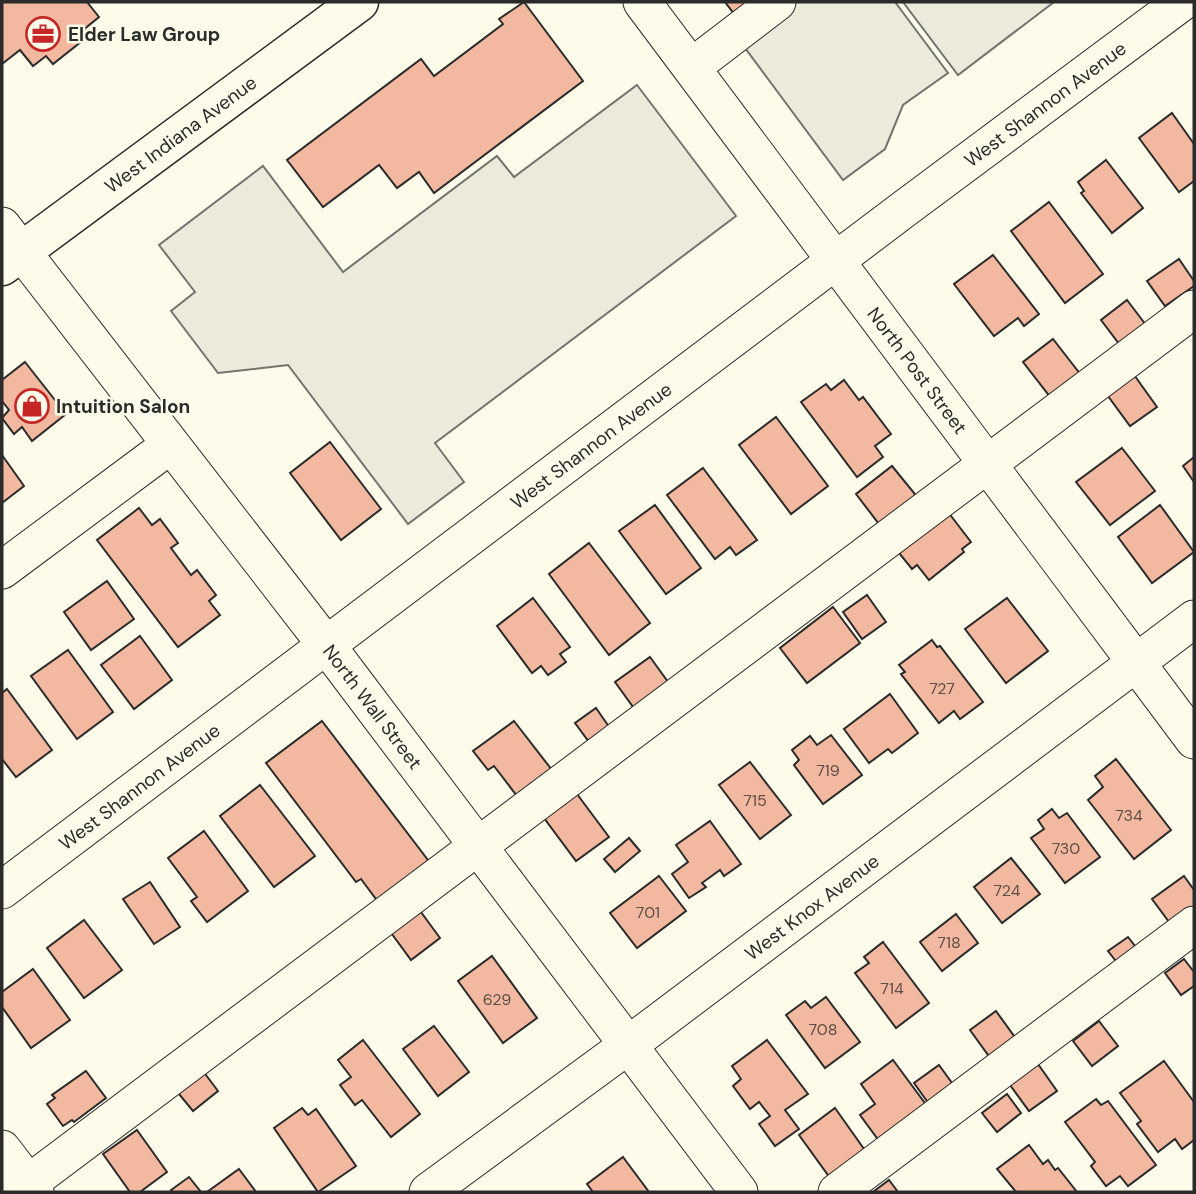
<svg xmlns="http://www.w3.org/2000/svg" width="1196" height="1194" font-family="'DM Sans',sans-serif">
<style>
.parking{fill:#eceadb;stroke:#74746e;stroke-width:2}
.building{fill:#f2b8a0;stroke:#2b2b2b;stroke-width:2}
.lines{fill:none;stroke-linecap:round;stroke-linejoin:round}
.minor-casing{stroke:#2b2b2b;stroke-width:39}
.major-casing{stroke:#2b2b2b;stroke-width:41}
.minor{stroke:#fdfbea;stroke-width:37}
.major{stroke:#fdfbea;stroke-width:38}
.labels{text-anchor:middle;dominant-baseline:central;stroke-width:5;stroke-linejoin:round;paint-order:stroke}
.number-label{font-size:16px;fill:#5d4e48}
.poi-label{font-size:19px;font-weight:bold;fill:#2b2b2b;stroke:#fdfbea;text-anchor:start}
.street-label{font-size:19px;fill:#2b2b2b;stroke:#fdfbea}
</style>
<rect width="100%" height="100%" fill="#fdfbea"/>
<g class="parking">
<polygon points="759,2 895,2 948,73 903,105 885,149 843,180 728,25"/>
<polygon points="903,2 1054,2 958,75"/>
<polygon points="637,85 736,216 435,443 464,482 408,524 288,365 218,373 171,311 195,292 159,245 263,166 343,272 497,156 514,177"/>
</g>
<g class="building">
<polygon points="2,2 87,2 99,17 82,31 87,37 53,64 46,56 33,66 20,50 2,64"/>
<polygon points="524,2 583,81 434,193 419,172 397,188 379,165 323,207 287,160 421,59 434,76 503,24 499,19"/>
<polygon points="725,2 752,2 735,15"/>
<polygon points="1172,113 1194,144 1194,181 1179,192 1139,138"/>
<polygon points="1106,160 1143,208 1112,233 1081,193 1084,191 1078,182"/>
<polygon points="1049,202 1103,274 1065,303 1011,231"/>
<polygon points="993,255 1039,314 1024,326 1018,318 994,336 954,284"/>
<polygon points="1179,259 1194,281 1194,286 1165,306 1147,281"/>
<polygon points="1127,300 1149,329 1123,349 1101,320"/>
<polygon points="1053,339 1081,375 1051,398 1023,362"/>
<polygon points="25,362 66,414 32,441 22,427 14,434 2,418 9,410 2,401 2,380"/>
<polygon points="1132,372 1157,407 1130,426 1105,392"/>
<polygon points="844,380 859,400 863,397 891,434 875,446 883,457 857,477 801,402 826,384 831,390"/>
<polygon points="776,417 828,486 791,514 739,445"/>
<polygon points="330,442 381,509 341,540 290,473"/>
<polygon points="1122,448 1155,491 1110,525 1076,482"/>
<polygon points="2,455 24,486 2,503"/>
<polygon points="1194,457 1194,482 1183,466"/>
<polygon points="892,466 919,499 882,528 856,494"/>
<polygon points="703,468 757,540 736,555 730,547 715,559 667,495"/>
<polygon points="655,505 701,568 666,594 619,531"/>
<polygon points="1160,505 1194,552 1152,583 1118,537"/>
<polygon points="139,508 152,525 160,519 178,543 171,548 191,575 197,570 216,595 209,601 220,615 178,647 97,540"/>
<polygon points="948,512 971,542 962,549 964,552 929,580 917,565 912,569 899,553"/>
<polygon points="589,543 650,623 609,655 549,574"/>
<polygon points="107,581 134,619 91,650 64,612"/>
<polygon points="867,595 886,622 862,639 843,612"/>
<polygon points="533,598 570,647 560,654 566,662 548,675 541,666 532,673 497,626"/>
<polygon points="1007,598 1048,651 1006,683 965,629"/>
<polygon points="833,607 860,643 807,683 780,648"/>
<polygon points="140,636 172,680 134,709 101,665"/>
<polygon points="932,640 937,647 940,646 983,702 960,719 954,711 939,723 901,674 905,672 899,665"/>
<polygon points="68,650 113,712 77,739 31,676"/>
<polygon points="650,657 671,686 636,711 615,682"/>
<polygon points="7,689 52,750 16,777 2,759 2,693"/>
<polygon points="890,694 918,733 892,753 888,749 869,763 844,729"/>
<polygon points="596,708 612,731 592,746 575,723"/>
<polygon points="322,721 431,864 379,903 361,879 356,882 266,763"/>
<polygon points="514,721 552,770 517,796 494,766 488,770 473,751"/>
<polygon points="831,735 862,775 823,804 794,765 799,760 792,750 810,736 817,745"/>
<polygon points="1116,759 1171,830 1134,859 1088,800 1103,787 1095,776"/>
<polygon points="750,762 791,815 760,839 719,785"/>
<polygon points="260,785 315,856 274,887 220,816"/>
<polygon points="574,790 609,837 576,861 541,814"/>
<polygon points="1052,809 1059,818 1067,813 1100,857 1065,883 1031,838 1044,829 1038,820"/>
<polygon points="710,821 741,864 724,876 720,870 702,883 706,887 689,898 672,874 688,862 676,845"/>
<polygon points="204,831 248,891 207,922 191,901 197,897 168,858"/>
<polygon points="629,838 640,851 615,872 604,859"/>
<polygon points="1011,858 1040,894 1002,923 974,887"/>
<polygon points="659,876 686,911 637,948 610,913"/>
<polygon points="1184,876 1194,890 1194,915 1175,930 1152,899"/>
<polygon points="150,882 180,927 154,944 123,899"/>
<polygon points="418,908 440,938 411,960 389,930"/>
<polygon points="956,914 978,943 942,971 920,942"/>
<polygon points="84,920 122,970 84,998 47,948"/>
<polygon points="1128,937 1142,955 1122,969 1108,951"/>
<polygon points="883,942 929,1003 896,1028 855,973 869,963 864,957"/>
<polygon points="492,956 537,1018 503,1043 458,981"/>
<polygon points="1184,959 1194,972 1194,986 1181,995 1165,973"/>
<polygon points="33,969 70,1020 31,1048 2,1007 2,992"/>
<polygon points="826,997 860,1042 825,1068 786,1015 805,1001 811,1008"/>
<polygon points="996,1011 1022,1047 996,1066 970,1030"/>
<polygon points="1099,1021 1118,1046 1092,1066 1073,1041"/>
<polygon points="434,1026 469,1072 438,1096 403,1049"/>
<polygon points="363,1040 420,1114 391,1137 362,1100 355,1105 340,1085 351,1077 338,1060"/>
<polygon points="767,1040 808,1094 785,1110 799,1129 775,1146 759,1124 770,1116 759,1102 750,1109 733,1086 741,1079 732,1066"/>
<polygon points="893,1060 933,1114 885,1149 860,1115 875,1104 861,1084"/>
<polygon points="1164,1061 1194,1102 1194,1140 1182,1149 1175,1139 1158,1152 1137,1124 1141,1121 1120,1093"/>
<polygon points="1038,1064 1057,1091 1029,1111 1010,1085"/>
<polygon points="939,1065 960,1094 934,1111 914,1083"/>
<polygon points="200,1067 218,1091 193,1111 174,1088"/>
<polygon points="86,1071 106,1098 74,1122 72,1120 63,1126 47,1104 55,1098 52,1095"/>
<polygon points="1007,1094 1021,1113 997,1132 982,1113"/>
<polygon points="1096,1099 1101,1105 1108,1101 1156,1165 1128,1186 1120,1176 1106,1186 1091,1166 1095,1162 1065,1122"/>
<polygon points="302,1108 308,1115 316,1109 356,1166 318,1192 274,1128"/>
<polygon points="835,1108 869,1156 833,1182 799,1135"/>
<polygon points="137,1130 167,1172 140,1192 130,1192 103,1154"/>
<polygon points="1029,1145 1043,1164 1048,1160 1055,1170 1058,1168 1077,1192 1016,1192 997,1169"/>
<polygon points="623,1157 649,1192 593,1192 587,1184"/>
<polygon points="239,1169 256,1192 207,1192"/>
<polygon points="189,1177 201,1192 173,1192 171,1190"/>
<polygon points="889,1180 898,1192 873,1192"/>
</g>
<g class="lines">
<g class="minor-casing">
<g id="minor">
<path id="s1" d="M 642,2 L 1194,740"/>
<polyline points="692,67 777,2"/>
<path id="s2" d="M 2,226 L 327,646 L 739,1192"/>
<polyline points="2,570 170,445"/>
<path id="s3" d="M 2,890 L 904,209 L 1182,2"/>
<polyline points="2,1149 35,1192"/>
<polyline points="17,1192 1194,309"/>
<path id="s4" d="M 428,1192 L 627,1046 L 1194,619"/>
<polyline points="837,1192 1194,925"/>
</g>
</g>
<g class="major-casing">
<g id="major">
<path id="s5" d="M 2,266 L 359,2"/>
</g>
</g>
<use href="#minor" class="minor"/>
<use href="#major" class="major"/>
</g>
<defs>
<g id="office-ring" transform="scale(1.75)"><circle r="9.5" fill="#fdfbea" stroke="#c62828" stroke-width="1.5"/><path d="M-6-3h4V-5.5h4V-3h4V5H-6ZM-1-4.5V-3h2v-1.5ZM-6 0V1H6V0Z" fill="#c62828"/></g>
<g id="shop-ring" transform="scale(1.75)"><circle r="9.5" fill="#fdfbea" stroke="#c62828" stroke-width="1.5"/><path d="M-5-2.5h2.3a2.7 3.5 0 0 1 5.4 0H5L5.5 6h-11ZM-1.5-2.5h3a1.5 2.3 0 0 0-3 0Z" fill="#c62828"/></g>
</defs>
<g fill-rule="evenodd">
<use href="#office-ring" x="43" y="34"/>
<use href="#shop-ring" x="32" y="406"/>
</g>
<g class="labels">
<g class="number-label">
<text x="942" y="688">727</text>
<text x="828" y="770">719</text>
<text x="755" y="800">715</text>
<text x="1129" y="815">734</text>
<text x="1066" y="848">730</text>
<text x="1007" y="890">724</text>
<text x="648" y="912">701</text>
<text x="949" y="942">718</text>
<text x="892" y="988">714</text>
<text x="497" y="999">629</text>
<text x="823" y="1029">708</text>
</g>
<g class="poi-label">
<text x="68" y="34">Elder Law Group</text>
<text x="56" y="406">Intuition Salon</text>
</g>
<g class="street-label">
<text stroke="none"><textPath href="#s3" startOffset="1306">West Shannon Avenue</textPath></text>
<text stroke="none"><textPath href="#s5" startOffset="222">West Indiana Avenue</textPath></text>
<text stroke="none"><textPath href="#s1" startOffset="460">North Post Street</textPath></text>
<text stroke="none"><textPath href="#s3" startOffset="738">West Shannon Avenue</textPath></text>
<text stroke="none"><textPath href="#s2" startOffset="607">North Wall Street</textPath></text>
<text stroke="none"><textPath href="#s3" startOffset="172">West Shannon Avenue</textPath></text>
<text stroke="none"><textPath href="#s4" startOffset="478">West Knox Avenue</textPath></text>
</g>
</g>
<rect width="1196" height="1194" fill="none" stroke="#2b2b2b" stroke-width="7"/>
</svg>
